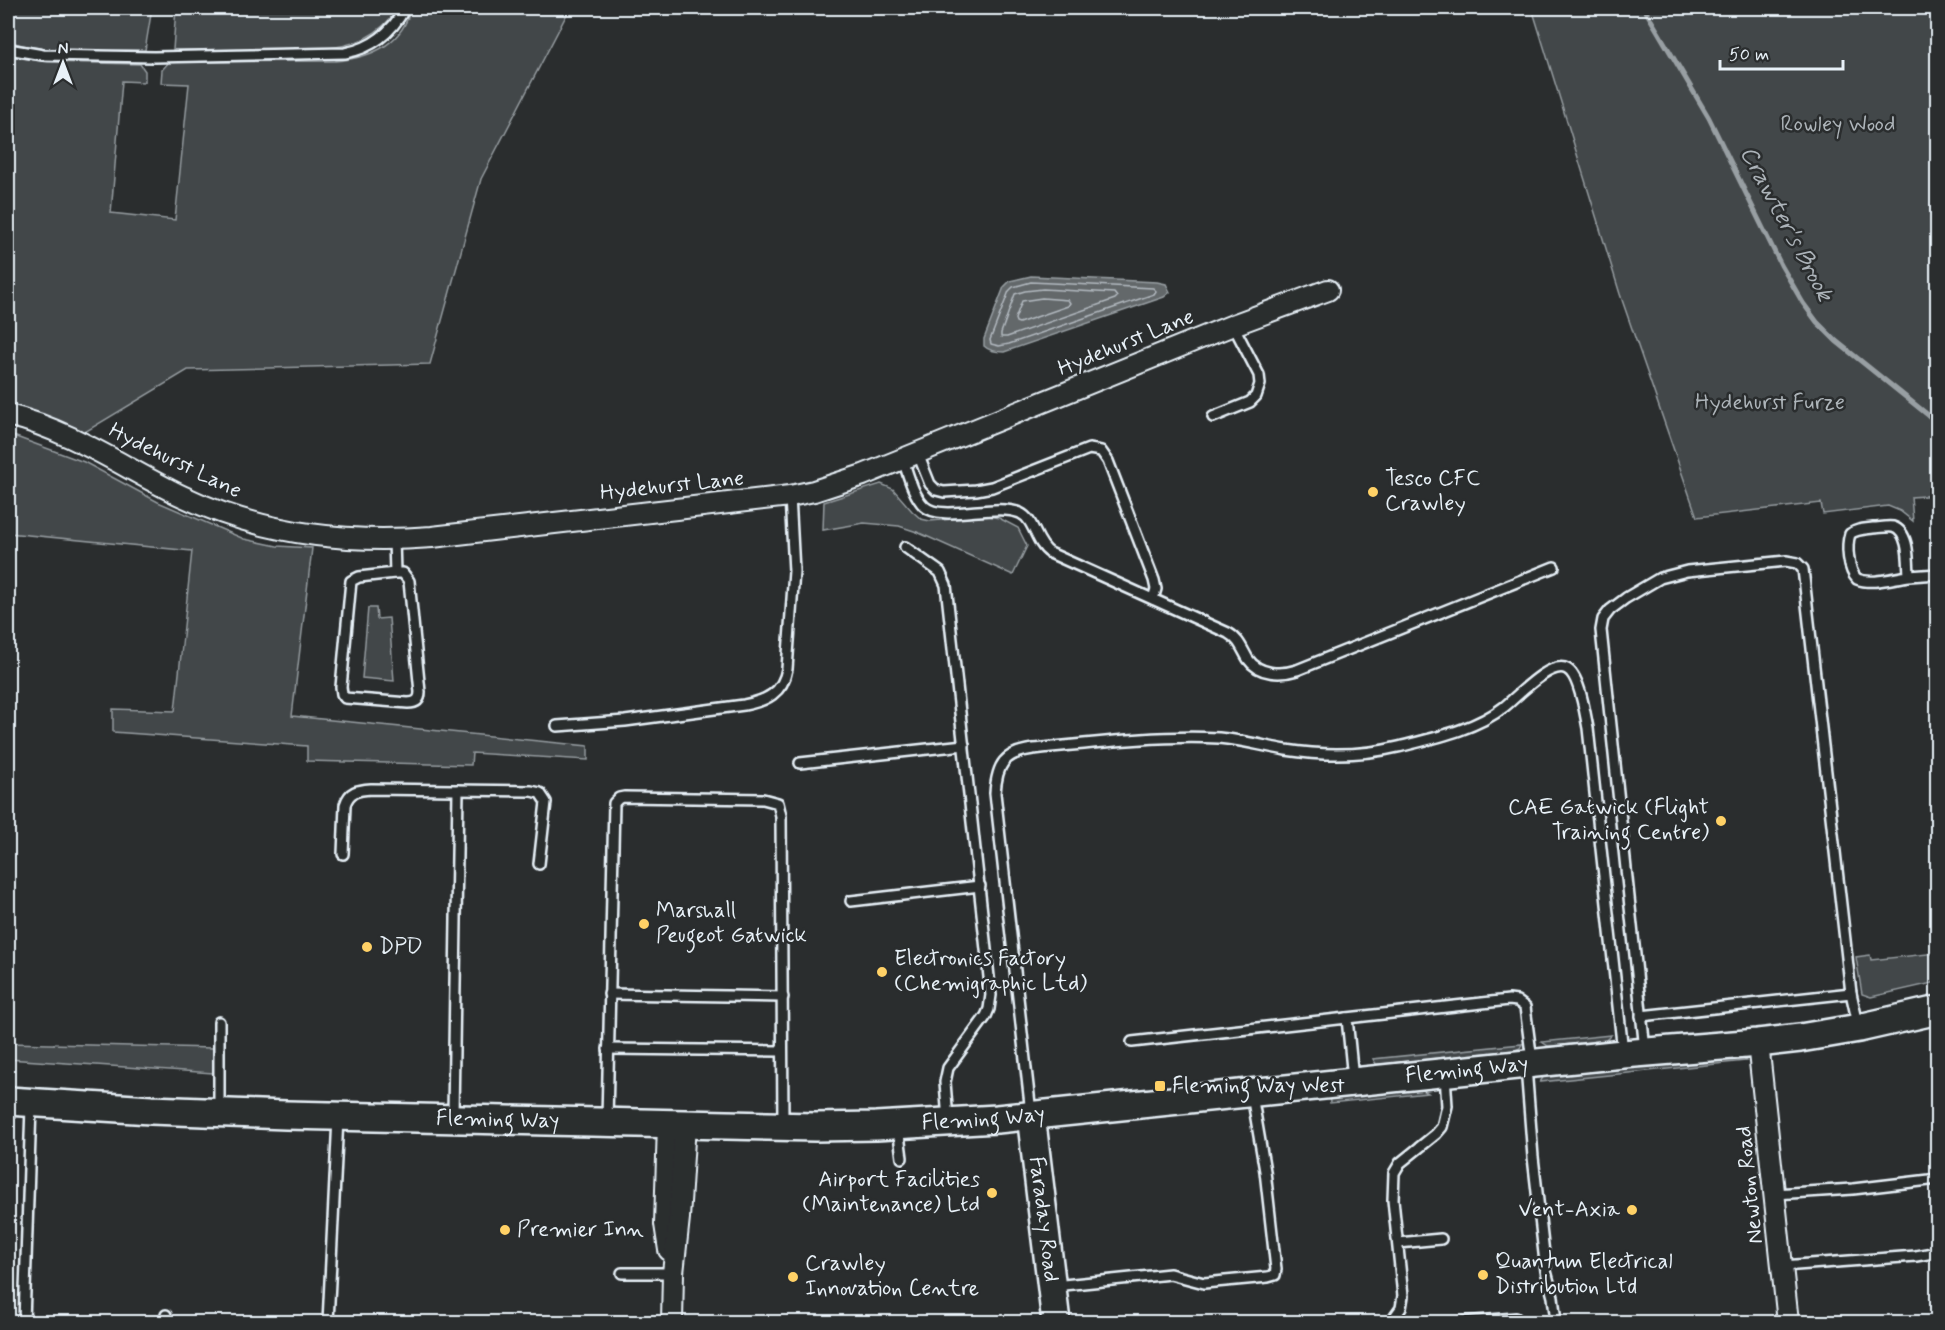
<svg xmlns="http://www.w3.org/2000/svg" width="1945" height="1330" font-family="Mynerve,sans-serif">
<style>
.green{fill:#424648;stroke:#959ca0;stroke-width:1.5}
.water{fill:#63686b;stroke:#989fa3;stroke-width:1.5}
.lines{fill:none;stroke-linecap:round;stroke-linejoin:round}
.shore{stroke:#b3bac0;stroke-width:1.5}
.stream{stroke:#989fa3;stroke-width:5}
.lane-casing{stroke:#e8f1f8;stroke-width:14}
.street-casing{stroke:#e8f1f8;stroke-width:24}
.secondary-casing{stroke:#e8f1f8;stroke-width:32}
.lane{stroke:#2a2d2e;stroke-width:9}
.street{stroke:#2a2d2e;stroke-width:20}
.secondary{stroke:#2a2d2e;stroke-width:27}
.poi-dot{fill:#ffd166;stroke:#2a2d2e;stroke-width:2}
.labels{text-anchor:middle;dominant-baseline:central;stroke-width:5;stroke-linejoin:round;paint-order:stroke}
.park-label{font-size:22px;fill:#aeb5ba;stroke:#2a2d2e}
.street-label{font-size:22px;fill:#e8f1f8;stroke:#2a2d2e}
.poi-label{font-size:22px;fill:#e8f1f8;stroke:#2a2d2e;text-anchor:start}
.water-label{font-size:24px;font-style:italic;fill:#acb3b9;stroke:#2a2d2e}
</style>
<rect width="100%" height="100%" fill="#2a2d2e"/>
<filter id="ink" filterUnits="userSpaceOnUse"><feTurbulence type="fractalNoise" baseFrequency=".0167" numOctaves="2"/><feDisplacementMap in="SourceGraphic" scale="12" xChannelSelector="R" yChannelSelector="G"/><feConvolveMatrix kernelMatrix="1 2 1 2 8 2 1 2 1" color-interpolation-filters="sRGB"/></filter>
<g filter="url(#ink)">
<g class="green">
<path d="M 8,8 L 152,8 L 145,50 C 102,50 49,55 8,41 Z"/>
<path d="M 176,8 L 398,8 C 380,37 352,47 318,49 L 173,50 Z"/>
<path d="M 411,8 L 570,8 L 481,179 L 430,364 L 188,370 L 85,432 L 49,417 L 8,405 L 8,56 L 48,62 L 140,64 L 145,71 L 145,82 L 122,81 L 111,213 L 175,220 L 189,84 L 161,83 L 162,70 L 169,62 L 335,61 C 371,58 402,45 411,8 Z"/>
<polygon points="1532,8 1937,8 1938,495 1911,497 1913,521 1900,511 1888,506 1823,514 1821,503 1697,517 1620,294"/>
<polygon points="8,434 84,462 158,502 244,539 277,546 312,548 292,716 588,746 588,760 472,753 471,765 307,761 307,746 113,732 113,709 175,711 192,551 8,533"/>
<polygon points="881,484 893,489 912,511 921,519 930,521 988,516 999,518 1018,528 1027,546 1013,575 917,532 899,526 864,523 823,530 824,502"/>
<polygon points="368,608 376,608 377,619 389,618 394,681 362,678"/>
<polygon points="1937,953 1937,982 1871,997 1862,994 1856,957 1870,955 1871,960"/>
<polygon points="1611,1035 1606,1040 1554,1046 1548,1046 1542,1042"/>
<polygon points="8,1043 213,1048 213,1073 8,1059"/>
<polygon points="1522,1044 1520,1048 1515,1050 1382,1064 1376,1064 1373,1059"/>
<polygon points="1741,1057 1746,1061 1540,1082 1546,1073"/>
<polygon points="1416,1086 1428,1093 1330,1103 1329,1094"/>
</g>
<path class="water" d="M 1031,276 L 1157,282 L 1166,284 L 1170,292 L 1164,297 L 1004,352 C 997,352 989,351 984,346 L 984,339 L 1004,287 L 1010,281 Z"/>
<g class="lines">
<g class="shore">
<polygon points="1031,282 1153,288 1156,291 1154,294 1009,344 999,346 991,344 990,340 1009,291 1013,287"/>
<polygon points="1043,289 1114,293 1117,297 1115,299 1007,337 1001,337 1001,333 1015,294 1025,291"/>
<polygon points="1042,298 1068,300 1070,303 1068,306 1019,323 1016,322 1015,319 1022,301"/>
</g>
<polyline class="stream" points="1644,8 1709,118 1781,265 1803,303 1817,322 1836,341 1938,423"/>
<g class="lane-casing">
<g id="lane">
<path d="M 8,49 L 43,55 L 154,57 L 345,53 C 373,48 392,32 405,8"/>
<polyline points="1213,417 1250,402 1256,396 1260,384 1259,375 1233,325"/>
<polyline points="918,454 930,484 936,490 944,492 976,490 992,487 1089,449 1101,451 1108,461 1154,580 1156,589 1153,599"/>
<path d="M 903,460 C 908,474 913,495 924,506 C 942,523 995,502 1020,513 C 1035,520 1035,543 1050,553 L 1228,633 C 1239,639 1242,649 1248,659 C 1259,675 1281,675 1297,670 L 1554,567"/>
<polyline points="394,539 395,573"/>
<polyline points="905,547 940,572 946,585 991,995 989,1009 986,1016 948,1068 945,1082 948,1120"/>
<path d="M 395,573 L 403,573 L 409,581 L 420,692 C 420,700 416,703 408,703 L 345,698 L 342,694 L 341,687 L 351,581 L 359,577 Z"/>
<path d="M 1909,576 C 1893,578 1872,585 1857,579 C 1848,570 1846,546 1850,534 C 1856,529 1865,529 1873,528 C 1879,528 1887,526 1893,527 C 1910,532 1908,562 1909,576 L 1938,574"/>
<path d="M 557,726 L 625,721 L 744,705 C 766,701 783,693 787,669 L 794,571 L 790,496"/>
<polyline points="800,763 964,745"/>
<path d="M 343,854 L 345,805 C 349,791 358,790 371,789 L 531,791 L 540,793 L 546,802 L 539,864"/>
<polyline points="851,901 980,886"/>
<polyline points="609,994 783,997"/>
<polyline points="1641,1016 1851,993"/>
<polyline points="1132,1042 1347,1018"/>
<polyline points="608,1049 782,1051"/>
<polyline points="1645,1050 1601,630 1603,619 1610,610 1626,598 1660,578 1687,571 1786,561 1797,563 1803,569 1851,993 1858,1024"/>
<polyline points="1526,1067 1533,1157 1546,1271 1553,1297 1556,1322"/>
<polyline points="1353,1079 1347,1018 1509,1000 1517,1001 1525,1007 1532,1061"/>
<polyline points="219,1109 219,1022"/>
<path d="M 1031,1113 L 995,793 C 997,764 1004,753 1033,749 C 1094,743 1157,735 1219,738 C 1241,740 1264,746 1286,750 C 1324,756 1361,756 1398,747 C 1434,738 1475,730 1504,707 C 1517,697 1550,660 1567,669 C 1580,676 1585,714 1588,728 L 1623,1052"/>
<polyline points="453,1115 458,790"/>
<polyline points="607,1120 614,803 619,798 624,797 763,799 778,803 781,816 783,1123"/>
<polyline points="898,1127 902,1158"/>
<polyline points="1775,1194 1853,1189 1938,1179"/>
<polyline points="1398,1243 1441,1239"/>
<polyline points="1783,1266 1916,1256 1938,1252"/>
<polyline points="622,1273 673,1273"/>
<polyline points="1054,1286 1170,1274 1204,1283 1268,1277 1275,1275 1276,1269 1265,1171 1252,1095"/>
<polyline points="24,1322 31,1106"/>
<polyline points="166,1322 166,1315"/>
<polyline points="328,1322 338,1118"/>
<polyline points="1391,1322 1401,1308 1403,1296 1393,1200 1394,1173 1400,1163 1436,1134 1442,1127 1447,1106 1445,1075"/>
<polyline points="1463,1322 1516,1318"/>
</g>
</g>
<g class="street-casing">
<g id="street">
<path d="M 8,415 C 71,430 124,468 182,496 C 261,534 345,544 432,537 L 790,496 L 814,491 L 863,475 L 1233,325 L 1328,290"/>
<polyline points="1758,1043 1788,1322"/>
<polyline points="668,1123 665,1224 669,1250"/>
<polyline points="672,1322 673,1273 679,1218 685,1124"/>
</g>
</g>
<g class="secondary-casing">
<g id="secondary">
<path id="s1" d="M 8,1101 L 151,1110 L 286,1115 L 815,1127 L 876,1126 L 997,1119 L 1623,1054 L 1758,1043 L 1800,1038 L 1859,1028 L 1938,1010"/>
<path id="s2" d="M 1031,1115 L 1056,1322"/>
</g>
</g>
<use href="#lane" class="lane"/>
<use href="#street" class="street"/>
<use href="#secondary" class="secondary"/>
</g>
</g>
<g class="poi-dot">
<circle cx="1373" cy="492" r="6"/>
<circle cx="1721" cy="821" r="6"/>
<circle cx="644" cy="924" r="6"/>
<circle cx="367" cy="947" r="6"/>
<circle cx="882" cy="972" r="6"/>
<rect x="1154" y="1080" width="12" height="12" rx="3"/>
<circle cx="992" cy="1193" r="6"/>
<circle cx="1632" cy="1210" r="6"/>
<circle cx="505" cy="1230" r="6"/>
<circle cx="1483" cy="1275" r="6"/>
<circle cx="793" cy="1277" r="6"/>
</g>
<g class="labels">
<g class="park-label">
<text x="1838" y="125">Rowley Wood</text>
<text x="1770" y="403">Hydehurst Furze</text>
</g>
<g class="street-label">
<text transform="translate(1126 343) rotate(-22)">Hydehurst Lane</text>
<text transform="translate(175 461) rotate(26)">Hydehurst Lane</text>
<text transform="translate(672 486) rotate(-6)">Hydehurst Lane</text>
<text stroke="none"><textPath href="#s1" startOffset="1462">Fleming Way</textPath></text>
<text stroke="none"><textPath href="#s1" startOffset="976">Fleming Way</textPath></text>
<text stroke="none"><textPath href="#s1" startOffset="490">Fleming Way</textPath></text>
<text transform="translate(1750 1185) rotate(-96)">Newton Road</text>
<text stroke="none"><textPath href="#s2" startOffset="105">Faraday Road</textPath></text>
</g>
<g class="poi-label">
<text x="1385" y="479">Tesco CFC<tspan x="1385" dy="25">Crawley</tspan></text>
<text x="1709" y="808" text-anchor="end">CAE Gatwick (Flight<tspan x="1709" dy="25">Training Centre)</tspan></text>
<text x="656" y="911">Marshall<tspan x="656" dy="25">Peugeot Gatwick</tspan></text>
<text x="379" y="947">DPD</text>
<text x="894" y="959">Electronics Factory<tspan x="894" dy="25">(Chemigraphic Ltd)</tspan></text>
<text x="1172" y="1086">Fleming Way West</text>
<text x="980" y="1180" text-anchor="end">Airport Facilities<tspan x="980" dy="25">(Maintenance) Ltd</tspan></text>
<text x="1620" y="1210" text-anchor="end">Vent-Axia</text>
<text x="517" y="1230">Premier Inn</text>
<text x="1495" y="1262">Quantum Electrical<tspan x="1495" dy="25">Distribution Ltd</tspan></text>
<text x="805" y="1264">Crawley<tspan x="805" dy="25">Innovation Centre</tspan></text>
</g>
<g class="water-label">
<text transform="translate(1786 224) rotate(62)">Crawter's Brook</text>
</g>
</g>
<rect width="1945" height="1330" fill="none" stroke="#2a2d2e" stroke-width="30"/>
<rect x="15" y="15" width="1915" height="1300" fill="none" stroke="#e8f1f8" stroke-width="2" filter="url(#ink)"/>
<g transform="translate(63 63)" stroke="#2a2d2e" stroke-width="4.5" paint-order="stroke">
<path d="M0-4.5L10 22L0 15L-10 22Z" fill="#e8f1f8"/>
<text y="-9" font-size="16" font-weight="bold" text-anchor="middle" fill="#e8f1f8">N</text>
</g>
<path d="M1720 60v9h123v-9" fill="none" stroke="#e8f1f8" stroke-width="3"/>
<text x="1729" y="60" font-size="18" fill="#e8f1f8" stroke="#2a2d2e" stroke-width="4.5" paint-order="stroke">50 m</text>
</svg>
